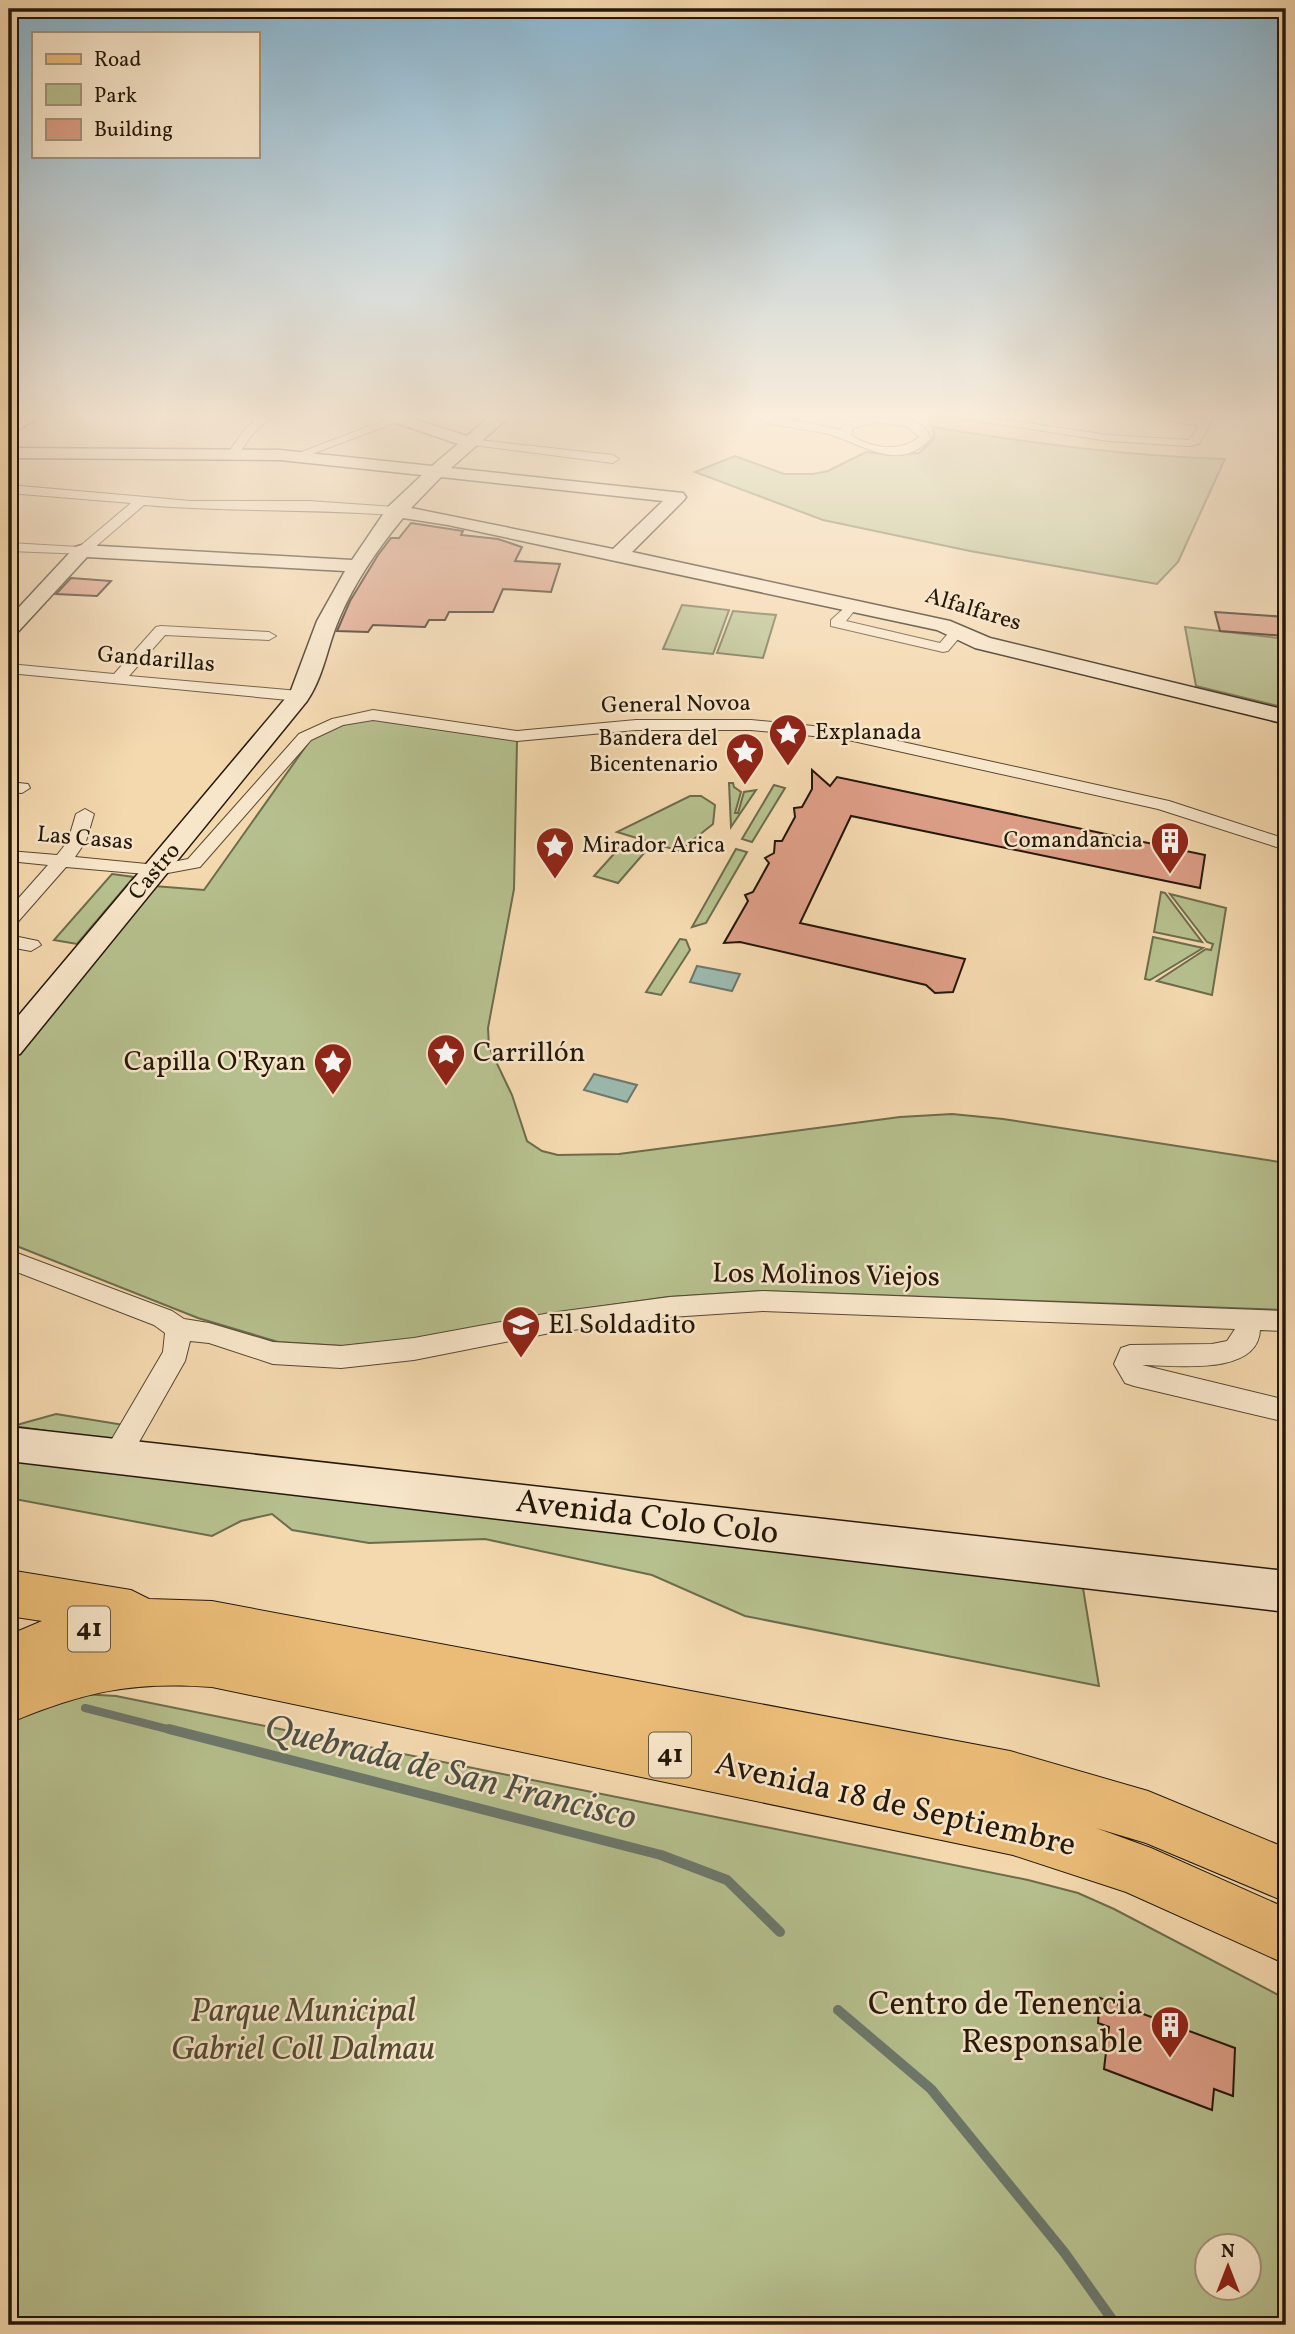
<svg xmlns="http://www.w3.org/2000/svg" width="1295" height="2334" font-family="Vollkorn,serif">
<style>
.green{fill:#b6c08e;stroke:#6c6c4c;stroke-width:2;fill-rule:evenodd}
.water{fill:#9cb9ae;stroke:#6c786c;stroke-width:2}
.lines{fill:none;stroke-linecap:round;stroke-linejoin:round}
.stream-far1{stroke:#6c786c;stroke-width:8}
.stream{stroke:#6c786c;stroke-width:10}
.building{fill:#dd9e87;stroke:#231709;stroke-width:2}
.street-casing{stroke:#574732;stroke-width:2}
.secondary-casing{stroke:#231709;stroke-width:3}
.primary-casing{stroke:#231709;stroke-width:2}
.street{fill:#f8e6ca;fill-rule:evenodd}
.secondary{fill:#f8e6ca;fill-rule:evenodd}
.primary{fill:#eabc77;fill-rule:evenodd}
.labels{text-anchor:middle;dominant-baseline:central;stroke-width:5;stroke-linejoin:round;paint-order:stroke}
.far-street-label{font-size:23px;fill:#231709;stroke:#f8e6ca}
.far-poi-label{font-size:23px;fill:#231709;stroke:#f8e6ca;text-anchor:start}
.shield{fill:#f8e6ca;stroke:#635543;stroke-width:2}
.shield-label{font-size:26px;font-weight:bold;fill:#231709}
.poi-label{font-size:28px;fill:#231709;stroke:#f8e6ca;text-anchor:start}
.street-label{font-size:28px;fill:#231709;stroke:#f8e6ca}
.near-street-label{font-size:33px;fill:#231709;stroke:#f8e6ca}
.near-poi-label{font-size:33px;fill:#231709;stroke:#f8e6ca;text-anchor:end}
.near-park-label{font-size:33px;font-style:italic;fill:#4f4a31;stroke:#f8e6ca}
.near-water-label{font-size:37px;font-style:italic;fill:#4d5043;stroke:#f8e6ca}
</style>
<rect width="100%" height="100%" fill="#f4d8ae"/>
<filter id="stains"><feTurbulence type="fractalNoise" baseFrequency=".00286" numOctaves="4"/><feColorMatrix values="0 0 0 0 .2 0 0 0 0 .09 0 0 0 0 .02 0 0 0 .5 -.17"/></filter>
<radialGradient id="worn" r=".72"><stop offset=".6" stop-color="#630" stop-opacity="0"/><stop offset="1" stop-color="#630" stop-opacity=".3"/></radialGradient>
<g class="green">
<path d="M 933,427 C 1030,443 1126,456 1225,459 L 1178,562 L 1157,584 L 970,551 L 823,520 L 695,472 L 735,456 L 784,474 L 813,474 L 828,471 L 866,452 L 890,455 L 919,453 L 934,439 Z"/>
<polygon points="682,605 729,610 713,654 663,649"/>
<polygon points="733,611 776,615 763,658 717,653"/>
<polygon points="1185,627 1286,639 1286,708 1196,686"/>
<polygon points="372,719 517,740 514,889 488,1028 489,1047 512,1095 527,1141 542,1151 558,1155 619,1154 900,1117 952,1114 1003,1119 1286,1163 1286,1310 762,1291 668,1297 548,1314 413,1339 343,1346 278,1342 198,1318 9,1243 9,1066 154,886 204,890 311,739 331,727"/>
<polygon points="729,783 733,783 734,787 741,792 735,813 738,813 744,792 756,790 731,827"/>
<polygon points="774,785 785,788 752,842 742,839"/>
<polygon points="690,796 701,796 715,805 713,824 679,851 617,832"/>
<polygon points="622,845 645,852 618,883 594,876"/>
<polygon points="736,849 747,852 706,923 692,927"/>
<polygon points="112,874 134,877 77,944 54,940"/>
<polygon points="1161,892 1165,893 1202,942 1154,932"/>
<polygon points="1170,894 1226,908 1212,995 1157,981 1206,949 1211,950 1213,944 1207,942"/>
<polygon points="1153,937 1203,948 1150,980 1145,979"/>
<polygon points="680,939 686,940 690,950 661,995 646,992"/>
<polygon points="56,1414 124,1425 115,1441 13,1426"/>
<polygon points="9,1458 1082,1582 1099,1686 745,1616 652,1575 485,1539 369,1543 292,1530 272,1514 241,1521 212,1536 9,1498"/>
<path d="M 82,1694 L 116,1696 L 1028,1880 L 1078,1893 L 1114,1909 L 1286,1999 L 1286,2325 L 9,2325 L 9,1714 L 39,1702 ZM 1208,2246 L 1250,2246 L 1250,2288 L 1208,2288 Z"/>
</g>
<g class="water">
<polygon points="697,966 740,974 732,991 690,982"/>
<polygon points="594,1074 637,1085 627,1102 584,1090"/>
</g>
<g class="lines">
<polyline class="stream-far1" points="85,1708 175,1731"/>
<g class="stream">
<polyline points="169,1729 661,1855 727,1880 780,1932"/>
<polyline points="838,2010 931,2089 1064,2252 1116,2325"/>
</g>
</g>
<g class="building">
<polygon points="411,523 463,531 461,535 498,539 522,547 515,561 560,564 551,592 503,589 493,612 449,612 445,620 429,620 425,627 373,625 368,632 337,631 350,601 378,555 391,538 399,538"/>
<polygon points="71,578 111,581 97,596 56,594"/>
<polygon points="1215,612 1286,617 1286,636 1220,631"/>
<polygon points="812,770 830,786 837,777 1205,855 1200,888 851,816 800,923 965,959 953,992 935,993 926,985 740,942 724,943 748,901 745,895 753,892 769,863 765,858 774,853 775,841 782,841 795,817 794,808 802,807 812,789"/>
<polygon points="1100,1998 1235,2048 1233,2096 1214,2089 1212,2110 1104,2069 1109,2027 1098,2023"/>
</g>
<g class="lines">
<g class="street-casing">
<g id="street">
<polygon points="262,415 275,415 253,433 238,455 230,455 228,453 245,429"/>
<path d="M 750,415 L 773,415 L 841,430 L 844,424 C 870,417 917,406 931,438 C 898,476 858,440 824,433 C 802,428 769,427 750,415 ZM 878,422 L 908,427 L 919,437 C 900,453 870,448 851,435 L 853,428 Z"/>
<polygon points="939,415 971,415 1108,435 1189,440 1199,426 1139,415 1202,419 1204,415 1215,415 1199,444 1189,446 1108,441"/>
<polygon points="393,417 399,420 397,422 301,458 291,456"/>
<polygon points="470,439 613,455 619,459 613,463 466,444 464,442"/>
<path d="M 9,485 L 191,501 L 309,501 L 395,507 L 401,511 L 395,515 C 311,509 228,512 144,505 L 87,554 L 9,551 L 9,543 L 79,547 L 131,503 L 9,493 Z"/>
<polygon points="851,602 858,606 846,621 940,643 952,629 962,629 964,632 948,651 943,652 831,626 831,620"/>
<polygon points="161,626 269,632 276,636 269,640 165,635 129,676 299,691 307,696 299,701 9,673 9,664 114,674 156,627"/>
<polygon points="373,710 517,731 636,720 751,720 844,729 1169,801 1286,839 1286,850 1158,809 844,739 751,730 636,730 517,741 373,720 343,725 311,740 200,867 157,875 66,867 16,924 9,926 9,909 48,865 9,861 9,851 57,855 68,841 76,814 85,809 94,814 86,841 75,857 157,865 188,859 299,734 332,719"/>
<polygon points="9,782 28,784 30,788 22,793 9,792"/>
<polygon points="9,935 38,941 41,945 31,951 9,947"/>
<path d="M 9,1250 L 172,1311 L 184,1319 L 209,1323 L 273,1342 L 341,1346 L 414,1338 L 550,1313 L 670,1297 L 763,1291 L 1286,1311 L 1286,1331 L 1260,1330 C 1258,1377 1173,1365 1142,1365 L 1286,1400 L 1286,1422 L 1134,1386 L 1125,1383 L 1114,1364 L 1121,1348 L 1130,1345 L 1212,1344 L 1227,1341 L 1235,1329 L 763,1311 L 670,1317 L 550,1333 L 414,1360 L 341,1368 L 273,1364 L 209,1343 L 190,1341 L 185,1361 L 126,1465 L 116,1468 L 106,1465 L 102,1456 L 163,1352 L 165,1333 L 154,1325 L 9,1269 Z"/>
</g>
</g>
<g class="secondary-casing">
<g id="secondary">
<polygon points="22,415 42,415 9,436 9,424"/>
<path d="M 373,415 L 400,415 L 467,436 L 492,415 L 511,415 L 451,468 L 683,493 L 686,497 L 683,501 L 632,552 L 950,621 L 990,638 L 1286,710 L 1286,724 L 975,648 L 937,630 L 448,525 L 403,518 C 378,548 354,583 339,619 C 327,647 324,676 307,701 L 20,1054 L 9,1057 L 9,1027 L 290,693 L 317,621 L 345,571 L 87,557 L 16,634 L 9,636 L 9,618 L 75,547 L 82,545 L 352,560 L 388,507 L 422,475 L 280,460 L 9,458 L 9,448 L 280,450 L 432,466 L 458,444 ZM 441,477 L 663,501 L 613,549 L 411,508 Z"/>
<polygon points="9,1427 1286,1571 1286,1612 9,1461"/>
</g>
</g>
<g class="primary-casing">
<path id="primary" d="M 9,1570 L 131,1590 L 149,1599 L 212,1601 L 1010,1751 L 1148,1791 L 1286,1848 L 1286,1902 L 1146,1843 L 1096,1828 L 1151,1848 L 1286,1908 L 1286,1964 L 1126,1892 L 1013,1855 L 212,1687 C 131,1681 83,1692 9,1723 L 9,1635 L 42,1621 L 9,1616 Z"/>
</g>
<use href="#street" class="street"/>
<use href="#secondary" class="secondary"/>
<use href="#primary" class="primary"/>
</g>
<linearGradient id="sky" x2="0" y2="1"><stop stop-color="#89b6d1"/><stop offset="0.56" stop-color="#faeddb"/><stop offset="1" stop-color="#faeddb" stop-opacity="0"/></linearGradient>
<rect width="1295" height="742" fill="url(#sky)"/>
<defs>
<g id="sight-pin" transform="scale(2.0125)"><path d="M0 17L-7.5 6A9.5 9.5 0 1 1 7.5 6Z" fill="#8f2418" stroke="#f8e6ca"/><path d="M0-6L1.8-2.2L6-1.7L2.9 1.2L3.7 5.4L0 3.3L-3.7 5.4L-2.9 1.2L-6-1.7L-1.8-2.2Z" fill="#fff"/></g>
<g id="building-pin" transform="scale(2.0125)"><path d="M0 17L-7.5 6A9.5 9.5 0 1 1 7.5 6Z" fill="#8f2418" stroke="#f8e6ca"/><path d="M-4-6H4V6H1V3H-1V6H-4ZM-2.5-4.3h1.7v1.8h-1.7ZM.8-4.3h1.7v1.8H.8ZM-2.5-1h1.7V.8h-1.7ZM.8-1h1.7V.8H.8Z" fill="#fff"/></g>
<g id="school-pin" transform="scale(2.0125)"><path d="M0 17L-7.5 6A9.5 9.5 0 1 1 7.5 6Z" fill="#8f2418" stroke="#f8e6ca"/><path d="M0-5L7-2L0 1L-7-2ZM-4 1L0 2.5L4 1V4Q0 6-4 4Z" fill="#fff"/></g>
</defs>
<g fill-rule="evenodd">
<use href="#sight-pin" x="788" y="733"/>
<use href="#sight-pin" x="745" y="752"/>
<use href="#building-pin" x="1170" y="841"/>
<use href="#sight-pin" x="555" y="846"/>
<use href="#sight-pin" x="446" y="1053"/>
<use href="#sight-pin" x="333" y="1062"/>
<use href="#school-pin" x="521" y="1325"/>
<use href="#building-pin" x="1170" y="2025"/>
</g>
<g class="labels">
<g class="far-street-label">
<text transform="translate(973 610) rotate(17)">Alfalfares</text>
<text transform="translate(156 660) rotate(5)">Gandarillas</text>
<text transform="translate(676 705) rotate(-1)">General Novoa</text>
<text transform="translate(85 839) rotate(5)">Las Casas</text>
<text transform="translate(155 872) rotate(-50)">Castro</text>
</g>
<g class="far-poi-label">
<text x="815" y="733">Explanada</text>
<text x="718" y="739" text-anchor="end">Bandera del<tspan x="718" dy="26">Bicentenario</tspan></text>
<text x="1143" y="841" text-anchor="end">Comandancia</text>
<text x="582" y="846">Mirador Arica</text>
</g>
<g class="shield">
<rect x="68" y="1606.5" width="42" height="45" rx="5"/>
<rect x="649" y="1732.5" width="42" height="45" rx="5"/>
</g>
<g class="shield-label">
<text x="89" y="1629">41</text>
<text x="670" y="1755">41</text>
</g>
<g class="poi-label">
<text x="473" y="1053">Carrillón</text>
<text x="306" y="1062" text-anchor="end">Capilla O'Ryan</text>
<text x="548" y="1325">El Soldadito</text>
</g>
<g class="street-label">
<text transform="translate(826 1276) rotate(1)">Los Molinos Viejos</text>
</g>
<g class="near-street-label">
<text transform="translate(647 1519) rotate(7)">Avenida Colo Colo</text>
<text transform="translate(895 1806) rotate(13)">Avenida 18 de Septiembre</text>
</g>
<g class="near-poi-label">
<text x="1143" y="2006">Centro de Tenencia<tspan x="1143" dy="38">Responsable</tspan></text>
</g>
<g class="near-park-label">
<text x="303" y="2013">Parque Municipal<tspan x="303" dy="38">Gabriel Coll Dalmau</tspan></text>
</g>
<g class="near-water-label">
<text transform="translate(450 1774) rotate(14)">Quebrada de San Francisco</text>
</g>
</g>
<rect width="1295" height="2334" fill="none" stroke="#f4d8ae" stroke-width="35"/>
<rect x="10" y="10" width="1274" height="2313" fill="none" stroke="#231709" stroke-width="3.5"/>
<rect x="18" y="18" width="1260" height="2299" fill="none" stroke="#231709" stroke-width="2"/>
<rect x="32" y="32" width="228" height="126" fill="#f8e6ca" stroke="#a3937d" stroke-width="2"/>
<rect x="46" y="54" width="35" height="10" fill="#eabc77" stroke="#a3937d" stroke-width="2"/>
<text x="94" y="66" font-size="21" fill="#231709">Road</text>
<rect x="46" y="84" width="35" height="21" fill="#b6c08e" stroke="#a3937d" stroke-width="2"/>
<text x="94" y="102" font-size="21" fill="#231709">Park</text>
<rect x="46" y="119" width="35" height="21" fill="#dd9e87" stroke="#a3937d" stroke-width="2"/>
<text x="94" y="136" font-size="21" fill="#231709">Building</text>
<g transform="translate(1228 2267)"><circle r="33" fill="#f8e6ca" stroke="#a3937d" stroke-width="2"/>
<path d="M0-5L12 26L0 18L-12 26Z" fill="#8f2418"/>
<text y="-10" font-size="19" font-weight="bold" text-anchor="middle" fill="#231709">N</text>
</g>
<rect width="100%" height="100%" filter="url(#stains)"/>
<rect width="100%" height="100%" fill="url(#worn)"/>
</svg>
